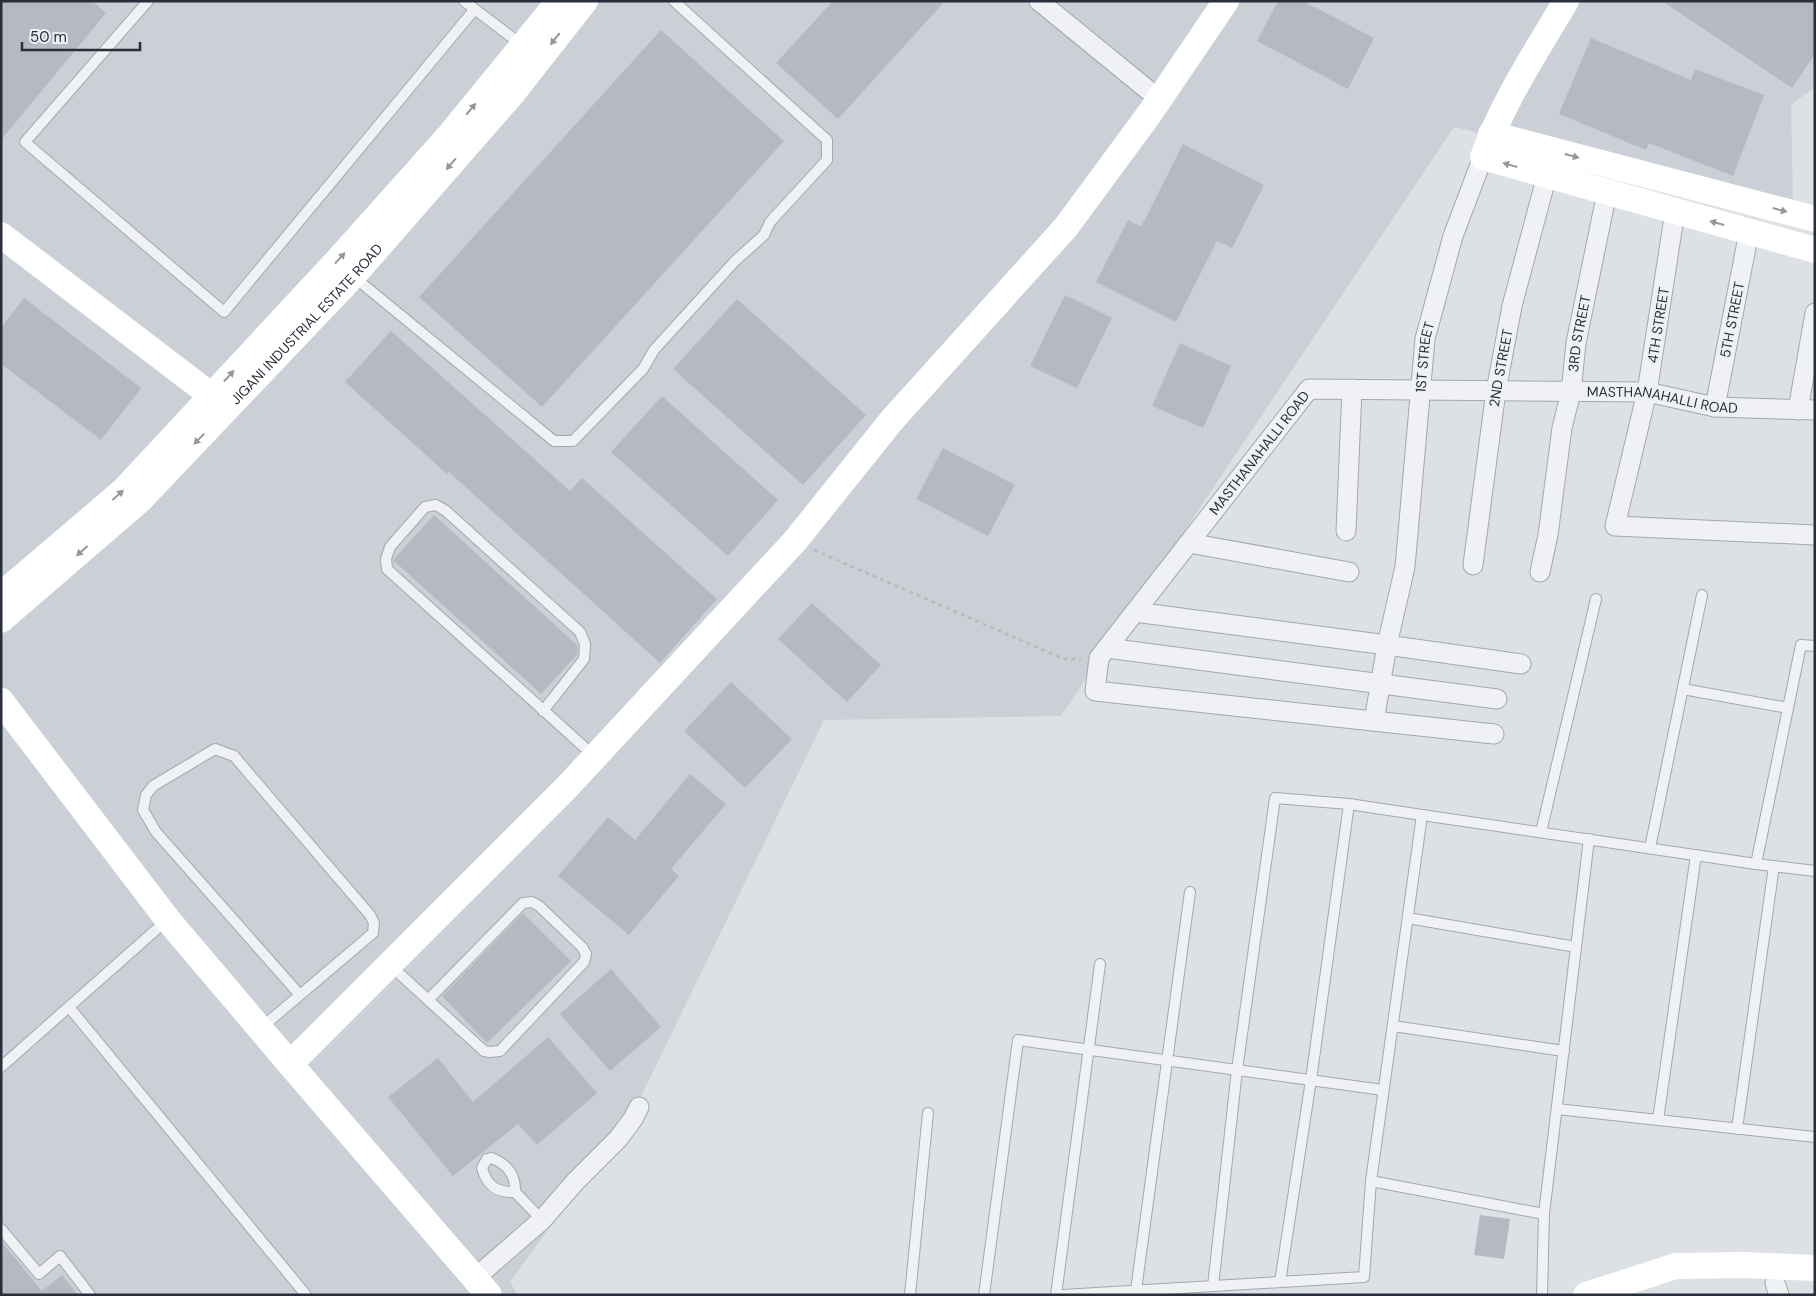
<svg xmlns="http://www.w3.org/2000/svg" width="1816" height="1296" font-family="'DM Sans',sans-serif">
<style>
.built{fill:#cbd0d7}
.building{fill:#b5bac2}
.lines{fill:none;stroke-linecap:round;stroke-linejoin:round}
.lane-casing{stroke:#a3a7af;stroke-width:12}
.street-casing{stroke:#a3a7af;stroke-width:21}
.path{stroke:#b7bbc0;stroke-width:2.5;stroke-dasharray:4 4;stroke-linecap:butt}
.lane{stroke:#eff1f4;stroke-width:10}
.street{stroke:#eff1f4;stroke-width:19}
.secondary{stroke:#fff;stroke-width:26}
.oneway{fill:#94979d}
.labels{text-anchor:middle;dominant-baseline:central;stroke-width:5;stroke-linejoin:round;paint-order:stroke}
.street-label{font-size:14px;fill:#282f3b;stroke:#eceff3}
</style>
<rect width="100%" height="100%" fill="#dde0e5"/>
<polygon class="built" points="1,1 1815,1 1815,87 1791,105 1793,203 1454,127 1061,716 824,720 632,1115 510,1282 518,1295 1,1295"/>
<g class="building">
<polygon points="1,1 92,1 106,13 1,140"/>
<polygon points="833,1 945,1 838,119 776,63"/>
<polygon points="1278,1 1303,1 1374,38 1348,89 1257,41"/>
<polygon points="1662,1 1815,1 1815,54 1792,88"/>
<polygon points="661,30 784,141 542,407 419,297"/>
<polygon points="1591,38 1691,80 1695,69 1764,95 1733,176 1649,143 1646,150 1559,114"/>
<polygon points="1183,144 1264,185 1232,248 1217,241 1176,322 1096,282 1128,220 1141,227"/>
<polygon points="1065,295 1112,318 1077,388 1030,366"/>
<polygon points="24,298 141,388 101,440 1,364 1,328"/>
<polygon points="737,299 866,415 803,485 673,369"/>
<polygon points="391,331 570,491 582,478 717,599 660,663 449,472 447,474 345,382"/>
<polygon points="1180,343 1231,366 1203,428 1152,406"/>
<polygon points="662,396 778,500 728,556 611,452"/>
<polygon points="943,448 1015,485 988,536 916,499"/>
<polygon points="434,515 578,646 577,655 541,694 393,560"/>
<polygon points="812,603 881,665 847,702 778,639"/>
<polygon points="731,682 792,739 745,788 684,731"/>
<polygon points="690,774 726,804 671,869 679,876 629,935 558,876 608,817 635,840"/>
<polygon points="523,913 571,961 487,1043 442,996"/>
<polygon points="611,969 661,1027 610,1071 560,1014"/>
<polygon points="548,1037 597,1093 537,1145 518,1124 453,1176 388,1097 438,1058 473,1102"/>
<polygon points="1480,1215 1510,1219 1504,1259 1474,1255"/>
<polygon points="1,1241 42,1291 62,1275 78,1295 1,1295"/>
</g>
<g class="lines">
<g class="lane-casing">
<g id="lane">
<polyline points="148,1 25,142 224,312 474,10"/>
<polyline points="464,1 522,45"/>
<polyline points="354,277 554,441 573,441 643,369 654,350 735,261 764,235 770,222 827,160 827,140 674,1"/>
<polyline points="1683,689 1788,708"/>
<polyline points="543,711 584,659 585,644 580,632 446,511 436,505 425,507 390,547 386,559 387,569 594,756"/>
<polyline points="1541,832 1596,599"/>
<polyline points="1650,848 1702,595"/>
<polyline points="1756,864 1801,645 1815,646"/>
<polyline points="1408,918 1576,947"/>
<polyline points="390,965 484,1051 490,1052 500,1051 584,962 586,954 582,947 539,906 532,902 523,903 428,1000"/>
<polyline points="69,1007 306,1295"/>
<polyline points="1393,1026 1564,1051"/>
<polyline points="261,1028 300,995 156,832 143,810 146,795 153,786 215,749 234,756 370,915 374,923 373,933 300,995"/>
<polyline points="1,1067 167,920"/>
<polyline points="1557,1109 1815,1137"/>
<polyline points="1658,1120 1696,855"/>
<polyline points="1737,1129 1774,866"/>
<path d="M 515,1192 C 516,1175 508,1165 492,1158 L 487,1159 L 482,1168 C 487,1186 497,1193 515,1192 L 542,1220"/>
<polyline points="1544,1214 1589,839"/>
<polyline points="1,1229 39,1274 60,1256 90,1295"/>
<polyline points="1280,1282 1311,1080 1349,804"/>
<polyline points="1213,1286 1237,1070 1275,798 1349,804 1422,815"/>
<polyline points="1136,1290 1190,892"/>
<polyline points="910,1295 928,1113"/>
<polyline points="984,1295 1018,1040 1383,1090"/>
<polyline points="1056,1295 1100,964"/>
<polyline points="1063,1295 1364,1277 1371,1181"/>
<polyline points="1542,1295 1544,1214 1371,1181 1422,815 1756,864 1815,871"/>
</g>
</g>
<g class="street-casing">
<g id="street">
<polyline points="1039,1 1159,99"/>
<polyline points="1675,211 1647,392 1615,526 1815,535"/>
<path id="s1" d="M 1715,407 L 1749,232"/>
<polyline points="1798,410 1815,313"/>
<polyline points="1346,531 1352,389"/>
<polyline points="1189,543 1349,572"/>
<path id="s2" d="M 1473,565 L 1496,391 L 1512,306 L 1547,175"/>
<path id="s3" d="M 1540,572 L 1548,535 L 1562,428 L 1571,392 L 1576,343 L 1607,192"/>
<polyline points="1135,612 1387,645 1521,664"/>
<polyline points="1107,648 1497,699"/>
<path id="s4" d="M 1374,721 L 1387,645 L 1405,567 L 1425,339 L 1453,236 L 1483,157"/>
<path id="s5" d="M 1494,734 L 1095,691 L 1099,658 L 1309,389 L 1647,392 L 1715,407 L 1815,410"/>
<polyline points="475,1278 542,1220 575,1182 618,1139 633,1119 639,1107"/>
<polyline points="1775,1283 1779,1295"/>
</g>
</g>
<polyline class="path" points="814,550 1064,659 1081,659"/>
<use href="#lane" class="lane"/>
<use href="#street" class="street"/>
<g class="secondary">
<path d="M 1566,1 C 1536,52 1503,101 1483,157 L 1815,250"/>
<polyline points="1491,134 1815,219"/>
<polyline points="1,235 225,406"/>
<polyline points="1,595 123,491 336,262 448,137 559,1"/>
<path id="s6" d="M 1,620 L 139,501 L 353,276 L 512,94 L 585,1"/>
<polyline points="1,701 168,920 290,1064 489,1295"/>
<polyline points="290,1064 567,787 795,541 892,420 1066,227 1150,113 1226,1"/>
<polyline points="1586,1295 1676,1266 1743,1265 1815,1268"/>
</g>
</g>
<defs><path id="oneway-solid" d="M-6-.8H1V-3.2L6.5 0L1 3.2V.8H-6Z" transform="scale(1.25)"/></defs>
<g class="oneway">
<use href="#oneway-solid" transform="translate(555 39) rotate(128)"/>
<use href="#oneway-solid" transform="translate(471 109) rotate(-50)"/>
<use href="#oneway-solid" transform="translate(1572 156) rotate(15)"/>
<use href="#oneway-solid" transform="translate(451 164) rotate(131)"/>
<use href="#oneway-solid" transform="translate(1510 165) rotate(-164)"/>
<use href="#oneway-solid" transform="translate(1780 210) rotate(15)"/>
<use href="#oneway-solid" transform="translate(1717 223) rotate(-165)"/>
<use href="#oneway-solid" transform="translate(340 258) rotate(-48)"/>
<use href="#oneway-solid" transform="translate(229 376) rotate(-47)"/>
<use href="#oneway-solid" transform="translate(199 439) rotate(134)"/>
<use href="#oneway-solid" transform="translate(118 495) rotate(-42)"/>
<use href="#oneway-solid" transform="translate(82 551) rotate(139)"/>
</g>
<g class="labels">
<g class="street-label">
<text stroke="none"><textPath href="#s1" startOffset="89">5TH STREET</textPath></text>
<text stroke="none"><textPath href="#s6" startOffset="426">JIGANI INDUSTRIAL ESTATE ROAD</textPath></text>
<text transform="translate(1658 325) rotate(-81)">4TH STREET</text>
<text stroke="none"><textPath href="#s3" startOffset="242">3RD STREET</textPath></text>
<text stroke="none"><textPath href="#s4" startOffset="368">1ST STREET</textPath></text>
<text stroke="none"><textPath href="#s2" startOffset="199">2ND STREET</textPath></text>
<text stroke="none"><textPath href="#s5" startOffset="1130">MASTHANAHALLI ROAD</textPath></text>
<text stroke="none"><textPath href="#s5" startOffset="695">MASTHANAHALLI ROAD</textPath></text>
</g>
</g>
<rect width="1816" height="1296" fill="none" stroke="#282f3b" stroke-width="5"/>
<path d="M22 42v8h118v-8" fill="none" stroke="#282f3b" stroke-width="2.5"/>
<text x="30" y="42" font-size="15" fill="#282f3b" stroke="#eceff3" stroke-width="4" paint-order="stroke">50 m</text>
</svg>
